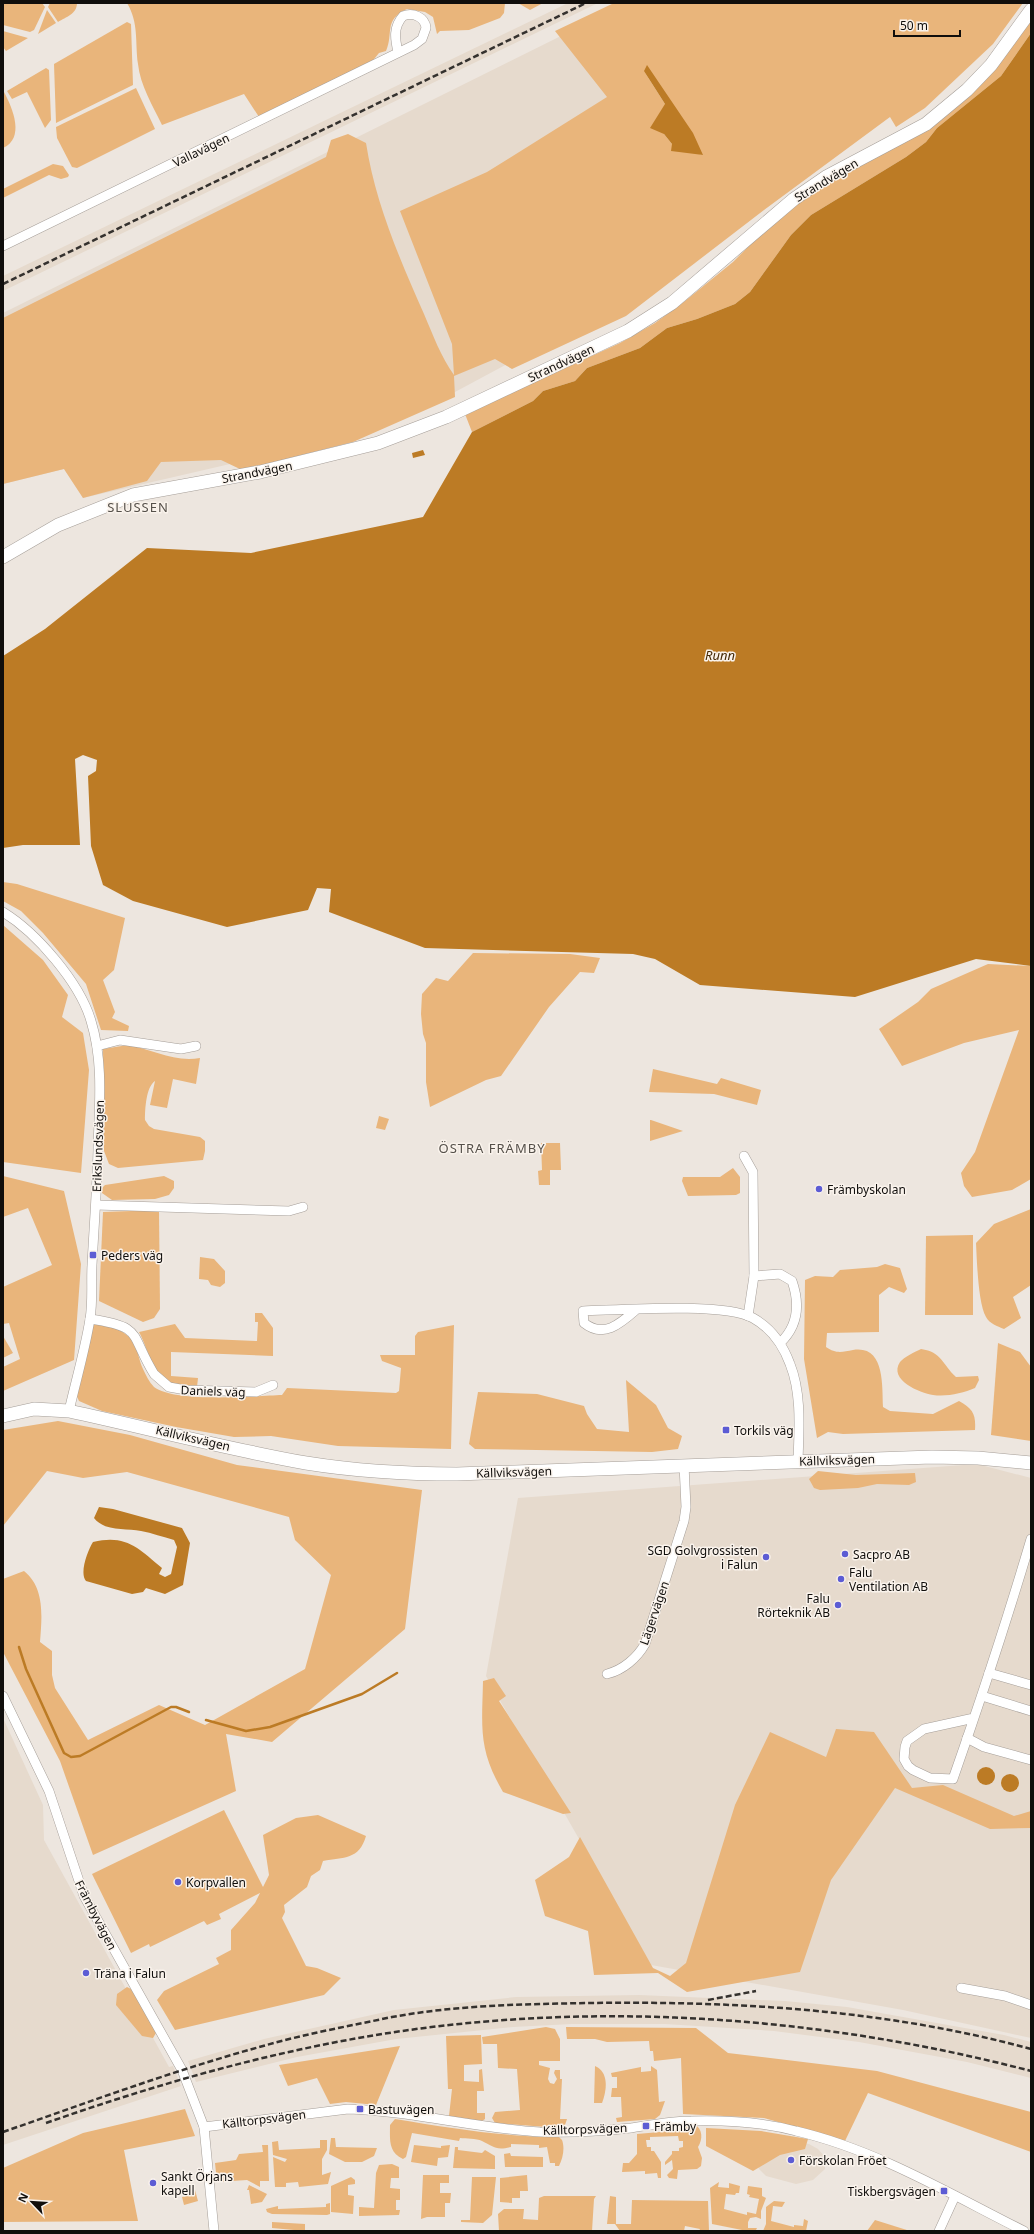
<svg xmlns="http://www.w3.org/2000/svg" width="1034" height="2234" font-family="'Noto Sans',sans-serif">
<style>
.built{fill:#e6dacd}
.green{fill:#e9b57b;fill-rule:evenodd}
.water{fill:#bc7b25}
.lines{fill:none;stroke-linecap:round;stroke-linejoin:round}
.stream{stroke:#bc7b25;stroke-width:2.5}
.street-casing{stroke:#a59e98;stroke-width:10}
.secondary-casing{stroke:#a59e98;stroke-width:14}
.street{stroke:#fff;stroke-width:9}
.secondary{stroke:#fff;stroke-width:13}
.rail{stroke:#34312e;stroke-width:2.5;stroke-dasharray:6 3;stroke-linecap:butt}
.poi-dot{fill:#5c5cd4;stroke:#faf3ec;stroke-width:1.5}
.labels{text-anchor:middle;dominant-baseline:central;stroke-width:3;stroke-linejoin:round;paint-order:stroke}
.street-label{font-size:12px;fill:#100e0c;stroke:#faf3ec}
.poi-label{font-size:12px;fill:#100e0c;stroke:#faf3ec;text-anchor:start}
.neighbourhood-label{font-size:13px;letter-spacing:1px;fill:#55504a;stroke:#faf3ec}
.water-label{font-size:13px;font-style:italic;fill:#452a07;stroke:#faf3ec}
</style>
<rect width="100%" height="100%" fill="#ede6df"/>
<g class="built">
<polygon points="568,3 598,3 3,291 3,276"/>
<polygon points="575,29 695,263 455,392 351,436 83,498 64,469 3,484 3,313"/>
<polygon points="977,1464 1031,1478 1031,2038 903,2010 651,1965 486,1676 518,1498"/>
<polygon points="3,1718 43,1805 44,1840 169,2067 173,2066 181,2086 3,2145"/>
<polygon points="639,1995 785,2001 847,2007 1004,2035 1031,2042 1031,2078 967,2062 859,2042 774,2031 665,2024 572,2024 513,2027 396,2039 297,2057 196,2082 188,2061 264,2039 394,2010 516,1997"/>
<polygon points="770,2136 809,2144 818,2149 825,2157 825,2169 813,2180 796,2184 766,2176 759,2169 757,2163"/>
</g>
<g class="green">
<polygon points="3,3 42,3 45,7 34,30 30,32 3,25"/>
<path d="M 50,3 L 77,3 C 77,14 66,17 58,22 L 48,7 Z"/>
<path d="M 127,3 L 505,3 L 504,13 L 500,18 L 469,30 L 440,31 L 437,34 L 433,17 L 425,12 L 407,9 C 383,20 394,33 386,51 L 379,53 L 370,64 L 259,117 L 244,94 L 162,125 C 153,106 140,85 138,64 C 135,42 139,23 127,3 Z"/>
<polygon points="518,3 543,3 530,10"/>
<path d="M 614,3 L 1023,3 L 993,44 L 925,108 L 896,127 L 890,117 L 764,210 L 626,316 L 512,369 L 495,359 L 454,376 L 455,397 L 353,442 L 242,470 L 221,460 L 161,462 L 147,481 L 83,498 L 64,469 L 3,484 L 3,318 L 326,157 L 331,140 L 348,134 L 366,143 C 375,202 400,260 424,314 C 433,335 441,357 454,375 L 452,344 L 400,211 L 487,172 L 607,97 L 555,31 ZM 644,71 L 702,155 L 672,144 L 664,134 L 665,104 Z"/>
<polygon points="47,10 56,23 38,34"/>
<polygon points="1031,12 1031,33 1001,76 937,128 926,142 906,157 811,215 791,235 750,292 735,304 697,319 667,328 640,348 587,368 575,381 543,391 533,401 472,432 465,414 620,343 655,323 685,301 733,262 766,229 815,188 894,148 923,129"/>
<polygon points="127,22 131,24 133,85 56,123 54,64"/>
<polygon points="3,31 28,38 6,51 3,47"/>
<polygon points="46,68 49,70 51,120 45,128 27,92 12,99 7,91"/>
<polygon points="136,88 155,129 77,168 72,167 57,138 56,127"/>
<path d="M 4,92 C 13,109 25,138 3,148 Z"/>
<polygon points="53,164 63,166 69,175 68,177 61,179 49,175 3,198 3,189"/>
<polygon points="3,882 17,884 125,918 114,970 103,980 115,1012 112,1018 129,1026 128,1031 101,1030 86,984 43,933 21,911 3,901"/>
<polygon points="3,925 43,960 68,995 62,1017 83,1033 89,1070 81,1173 3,1162"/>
<polygon points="473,953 570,954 600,958 594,973 580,972 549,1007 501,1076 486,1080 430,1107 426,1082 426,1043 423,1034 421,1014 422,994 436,978 448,981"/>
<polygon points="988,964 1031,966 1031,1179 1012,1190 972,1197 964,1186 961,1173 975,1152 1019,1030 964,1043 902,1066 879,1029 918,1002 931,989"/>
<path d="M 128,1045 C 152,1049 175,1063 200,1058 L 196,1084 L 173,1079 L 167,1108 L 150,1105 L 155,1081 C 146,1087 145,1109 145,1120 L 149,1126 L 154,1129 L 200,1137 L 205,1141 L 205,1151 L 203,1160 L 118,1168 L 109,1164 L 104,1151 L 103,1049 Z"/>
<polygon points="653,1069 717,1084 721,1078 761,1090 757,1105 714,1094 649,1092"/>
<polygon points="379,1116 389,1119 385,1130 376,1128"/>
<polygon points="650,1120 651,1120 683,1131 650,1141"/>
<polygon points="541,1143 560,1143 561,1170 550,1170 550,1185 539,1185 538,1171 542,1170"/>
<polygon points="733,1168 740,1177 740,1193 736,1195 688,1196 682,1181 683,1177 720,1177"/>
<polygon points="3,1176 64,1191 81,1264 74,1360 3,1391 3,1367 20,1359 9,1323 3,1324 3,1287 52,1265 28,1208 3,1217"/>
<polygon points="164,1176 174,1181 174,1188 169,1195 155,1199 112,1200 102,1193 102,1188 105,1185"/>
<path d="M 1031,1209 L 1031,1285 L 1013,1297 L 1021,1318 L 1004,1329 C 997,1326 990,1324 986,1317 C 978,1303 977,1261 976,1243 L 994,1224 Z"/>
<polygon points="159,1210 160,1309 154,1318 143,1322 99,1301 103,1212"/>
<polygon points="973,1235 973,1315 925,1315 926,1236"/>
<polygon points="200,1257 214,1259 225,1271 225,1283 220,1287 211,1285 208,1280 199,1279"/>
<path d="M 885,1264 L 900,1268 L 907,1289 L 904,1293 L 889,1287 L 879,1295 L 879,1332 L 827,1333 L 826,1347 C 836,1354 842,1352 853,1350 C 885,1345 882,1385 883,1407 L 890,1411 L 933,1414 L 959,1401 C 973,1409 976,1414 975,1430 L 843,1434 L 828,1432 L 817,1438 L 804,1359 L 805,1280 L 815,1276 L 833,1277 L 840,1270 L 877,1267 Z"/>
<path d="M 255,1313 L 262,1313 L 273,1328 L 273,1356 L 171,1352 L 171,1376 L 198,1378 L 197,1387 C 190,1386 181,1387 175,1385 C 152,1379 149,1350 139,1332 L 175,1324 L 185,1338 L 257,1341 L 258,1322 L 255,1322 Z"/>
<path d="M 94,1323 C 107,1326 126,1329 134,1343 C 138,1350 139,1361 143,1369 C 146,1375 149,1382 154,1387 C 175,1403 254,1396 282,1395 L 287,1388 L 396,1393 L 399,1391 L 401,1368 L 382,1361 L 380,1355 L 415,1355 L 415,1336 L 418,1332 L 454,1325 L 451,1449 L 338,1446 L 271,1436 L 234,1437 L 176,1427 L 102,1411 L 79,1401 L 75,1392 Z"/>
<polygon points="3,1336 13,1353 3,1358"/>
<polygon points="998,1343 1020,1352 1031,1367 1031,1441 991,1435"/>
<path d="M 921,1349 C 942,1352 942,1364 956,1377 L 978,1376 L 979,1380 L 975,1388 C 963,1393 947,1397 933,1395 C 920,1393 888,1380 900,1362 C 904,1357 915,1352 921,1349 Z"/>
<polygon points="626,1380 656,1405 668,1428 682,1436 678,1449 652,1452 475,1449 469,1444 478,1392 537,1394 584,1406 587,1414 597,1429 629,1432"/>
<path d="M 58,1421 L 130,1435 L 237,1465 L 422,1490 L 405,1629 L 272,1742 L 226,1734 L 236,1791 L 93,1855 L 60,1761 L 3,1652 L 3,1579 L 24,1571 C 45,1588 42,1616 40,1642 L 52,1651 L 52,1675 L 55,1688 L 88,1740 L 159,1705 L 205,1725 L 305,1669 L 331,1575 L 295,1540 L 289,1517 L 127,1472 L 83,1478 L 47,1471 L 3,1526 L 3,1430 Z"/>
<polygon points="818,1471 856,1475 915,1473 916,1482 909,1485 877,1484 858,1488 820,1490 814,1488 809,1479"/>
<path d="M 494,1678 L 506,1696 L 499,1701 L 571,1813 L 563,1814 L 503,1792 C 478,1749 482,1728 483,1681 Z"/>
<polygon points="836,1729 874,1732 912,1788 943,1785 1014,1816 1031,1811 1031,1828 990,1829 895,1788 831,1880 800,1972 687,1992 658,1973 594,1975 588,1931 545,1916 535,1880 569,1857 580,1837 653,1968 670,1976 686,1963 735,1805 770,1732 826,1757"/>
<path d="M 224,1810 L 263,1887 L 269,1875 L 263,1835 L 296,1818 L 318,1815 L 366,1836 C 359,1860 344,1857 323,1861 L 320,1870 L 311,1876 L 307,1887 L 284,1905 L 285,1912 L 282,1918 L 306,1966 L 317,1968 L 341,1978 L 324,1995 L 175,2030 L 157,2000 L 164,1991 L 219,1964 L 216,1958 L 231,1950 L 231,1930 L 255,1903 L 260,1893 L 219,1914 L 221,1919 L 207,1925 L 204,1921 L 150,1947 L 149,1944 L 131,1953 L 92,1874 Z"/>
<polygon points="127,1987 131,1989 155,2029 156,2033 153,2038 142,2036 116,2005 117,1994"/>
<polygon points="546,2027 555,2029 560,2039 560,2061 539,2061 539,2065 550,2068 548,2079 550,2083 554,2084 557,2079 554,2073 555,2070 560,2070 560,2079 562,2079 560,2119 567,2119 565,2125 559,2128 495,2123 492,2118 495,2112 520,2110 517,2069 498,2068 497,2044 483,2044 482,2037"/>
<polygon points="566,2027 696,2028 728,2053 877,2071 1031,2112 1031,2152 868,2093 845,2141 764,2118 683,2114 681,2058 654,2061 653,2051 650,2051 649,2041 607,2042 595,2039 567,2039"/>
<polygon points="481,2035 482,2064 464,2065 464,2081 479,2082 479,2070 482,2069 484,2091 477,2091 477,2113 485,2113 485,2119 482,2121 449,2116 452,2089 448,2089 446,2036"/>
<polygon points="400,2046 376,2105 346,2102 330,2104 317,2078 288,2086 279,2065"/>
<path d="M 595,2066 C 609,2072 607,2090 602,2103 L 594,2103 Z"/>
<polygon points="651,2066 657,2070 659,2102 665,2101 660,2115 655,2119 617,2122 616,2118 622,2117 621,2097 611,2097 612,2088 617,2088 617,2077 612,2077 611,2073 641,2067 641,2072 651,2071"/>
<polygon points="185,2109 195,2136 124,2150 138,2221 3,2222 3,2168 83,2133"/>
<path d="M 395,2119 C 449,2128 504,2137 559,2137 L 562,2140 C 565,2148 563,2158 559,2166 L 555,2166 L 555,2163 L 550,2163 L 547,2147 L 539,2148 L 539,2145 L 511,2144 L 511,2147 C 495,2151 493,2146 482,2141 C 476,2138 466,2139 460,2138 L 459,2141 L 412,2133 L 406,2157 L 403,2159 C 388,2152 390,2139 390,2125 Z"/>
<path d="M 694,2124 C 703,2129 703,2139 698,2147 L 702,2158 L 701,2166 L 697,2169 L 678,2170 L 677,2179 L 669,2178 L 667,2175 L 673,2169 L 672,2160 L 665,2165 L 665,2162 L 672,2154 L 672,2151 L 679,2151 L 679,2148 L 683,2147 L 683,2141 L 679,2141 L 678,2136 L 650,2137 L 650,2140 L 646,2140 L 647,2147 L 651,2147 L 651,2151 L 654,2151 L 661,2162 L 661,2178 L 658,2178 L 657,2173 L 645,2174 L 645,2171 L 622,2172 L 623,2163 L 629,2163 L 637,2154 L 637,2134 L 671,2131 Z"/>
<polygon points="706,2128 761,2131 808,2139 805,2149 780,2155 753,2171 706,2146"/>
<polygon points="331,2138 335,2138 336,2147 377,2148 374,2156 362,2162 345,2162 329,2154"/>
<polygon points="320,2140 327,2140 327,2150 322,2159 322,2175 331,2172 328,2184 299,2187 298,2182 286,2183 286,2187 275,2187 273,2157 285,2162 287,2159 273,2155 272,2142 278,2141 279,2150 320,2148"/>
<polygon points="262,2145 268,2145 269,2181 260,2181 260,2187 247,2180 217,2182 215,2163 236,2160 239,2154 263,2152"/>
<polygon points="414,2145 441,2148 441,2146 450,2145 448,2157 438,2158 437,2166 411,2162"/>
<polygon points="455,2147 458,2147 458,2150 482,2153 485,2150 495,2156 495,2169 453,2168"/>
<polygon points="510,2153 511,2156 543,2157 543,2167 505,2167 504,2154"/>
<polygon points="392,2164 399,2167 399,2178 391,2178 390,2188 400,2189 400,2200 396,2200 396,2210 400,2210 399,2215 359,2216 359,2207 374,2208 376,2173 379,2165"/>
<polygon points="423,2175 449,2175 449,2183 440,2183 440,2193 451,2193 450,2203 445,2203 445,2217 427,2217 421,2219"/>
<polygon points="527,2175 528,2191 520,2191 520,2198 512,2198 512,2203 500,2202 500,2178"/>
<polygon points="351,2177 355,2180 355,2184 348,2185 348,2195 354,2196 353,2214 331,2212 331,2186"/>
<polygon points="472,2177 496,2177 492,2215 483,2223 461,2222 461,2220 470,2220"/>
<polygon points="719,2182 718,2187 729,2188 729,2183 740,2186 739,2193 736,2193 735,2195 726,2194 724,2209 747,2215 747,2212 756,2214 759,2199 749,2197 750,2195 747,2194 748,2186 762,2188 762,2196 766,2198 761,2211 761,2219 756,2217 750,2218 748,2222 748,2228 757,2228 756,2230 747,2231 712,2224 710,2188"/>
<polygon points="249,2185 267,2194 262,2202 251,2204 249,2190 247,2190"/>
<polygon points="195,2190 198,2201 184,2205 182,2197 186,2196 185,2193"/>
<polygon points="544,2196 596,2196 594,2199 592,2231 499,2231 498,2214 504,2209 524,2209 523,2219 538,2220 539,2198"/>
<polygon points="610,2196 616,2197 616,2224 631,2224 632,2200 708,2201 709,2231 699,2231 700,2229 685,2226 684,2231 620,2231 615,2224 607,2224"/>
<polygon points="774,2201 785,2202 782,2207 773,2206 771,2221 794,2227 794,2225 803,2226 804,2219 808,2221 806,2231 763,2231 766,2224 766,2207"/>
<polygon points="330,2203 330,2214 327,2215 272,2214 267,2212 266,2209 278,2206 278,2209 326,2207 326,2204"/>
<polygon points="875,2220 910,2231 867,2231"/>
<polygon points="272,2222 305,2224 305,2231 272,2228"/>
</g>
<g class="water">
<polygon points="1031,33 1031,966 976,959 855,997 700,985 655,959 633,954 425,948 329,912 331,889 317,888 308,910 227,927 133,901 103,885 91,846 88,776 96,771 97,760 83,755 75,759 80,845 23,845 3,848 3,656 45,629 147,548 251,553 423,517 472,432 533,401 543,391 575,381 587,368 640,348 667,328 697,319 735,304 750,292 791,235 811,215 906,157 926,142 937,128 1001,76"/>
<polygon points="647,65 693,133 703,155 671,151 672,144 664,134 650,128 665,104 644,71"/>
<polygon points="423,450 425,455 413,458 412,453"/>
<path d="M 99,1507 L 113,1509 L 182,1528 L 190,1543 L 183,1585 L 165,1594 L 146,1588 L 143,1592 L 132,1594 L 86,1581 C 79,1573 88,1550 93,1542 C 126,1534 138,1548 162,1568 L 159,1574 L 165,1577 L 171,1574 L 177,1547 L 174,1540 C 163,1537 152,1533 141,1531 C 126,1528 105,1532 94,1518 Z"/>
<circle cx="986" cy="1776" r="9"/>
<circle cx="1010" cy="1783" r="9"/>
</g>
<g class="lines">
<g class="stream">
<polyline points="19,1647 26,1669 64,1753 71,1757 80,1756 171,1707 176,1707 189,1712"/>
<polyline points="206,1720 246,1731 270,1727 362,1694 397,1673"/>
</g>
<g class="street-casing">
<g id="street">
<path d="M 3,246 L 414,45 L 422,39 L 426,28 C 425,17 413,12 403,16 C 393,27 395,39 398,52"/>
<path d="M 3,912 C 37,933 80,983 91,1021 C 104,1063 99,1107 98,1150 C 97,1188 94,1227 92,1265 C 91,1283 93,1301 90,1319 C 85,1350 76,1380 69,1411"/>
<polyline points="97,1046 120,1040 181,1049 196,1046"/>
<polyline points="744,1156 753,1172 754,1276 748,1316"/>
<polyline points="96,1205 289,1211 303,1207"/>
<path d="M 754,1276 L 780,1274 L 792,1281 C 800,1304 798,1326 780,1343"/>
<path d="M 637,1309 C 621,1323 604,1339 584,1323 L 583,1311 C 620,1310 724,1302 753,1318 C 771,1328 783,1345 790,1364 C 802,1394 799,1430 798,1461"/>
<path d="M 90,1319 C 144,1327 129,1333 154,1374 L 169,1387 L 186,1390 L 256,1392 L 273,1385"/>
<polyline points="989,1673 1031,1685"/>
<path d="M 607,1674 C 623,1670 637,1658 645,1644 L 684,1521 L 686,1507 L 684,1465"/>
<polyline points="3,1696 49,1791 84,1896 182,2070 204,2127 214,2231"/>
<polyline points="982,1696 1031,1711"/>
<path d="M 974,1718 L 924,1729 L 907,1741 L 905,1747 L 904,1759 L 908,1766 L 913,1770 L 930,1778 L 953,1779 C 981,1699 1007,1620 1031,1539"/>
<polyline points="967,1738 984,1747 1031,1760"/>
<polyline points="961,1988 1005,1996 1031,2005"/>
<path d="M 204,2127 L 348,2109 C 412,2111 475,2128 540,2132 C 570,2133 602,2131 631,2128 C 651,2125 671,2121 691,2121 C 725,2120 762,2122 796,2131 C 877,2150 950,2194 1024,2231"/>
<polyline points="939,2231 955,2196"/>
</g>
</g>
<g class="secondary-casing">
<g id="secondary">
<polyline points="3,557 58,525 133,495 260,472 378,443 446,417 628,331 672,303 794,199 826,177 926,124 967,90 991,65 1031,10"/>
<path d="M 3,1416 L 34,1409 L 69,1411 C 148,1428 226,1449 306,1463 C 356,1471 406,1474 457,1474 L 932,1457 L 978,1458 L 1031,1463"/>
</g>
</g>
<use href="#street" class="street"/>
<use href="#secondary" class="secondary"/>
<g class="rail">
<polyline points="3,284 586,3"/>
<polyline points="708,2000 756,1991"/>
<path d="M 46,2123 C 143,2089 241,2060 342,2041 C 569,1998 809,2013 1031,2071"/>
<path d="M 3,2132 C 89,2102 175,2070 263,2046 C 305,2034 349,2026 392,2017 C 458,2005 525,2004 592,2003 C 739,2001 888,2010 1031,2049"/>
</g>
</g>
<g class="poi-dot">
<circle cx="819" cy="1189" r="4"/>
<rect x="89" y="1251" width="8" height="8" rx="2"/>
<rect x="722" y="1426" width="8" height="8" rx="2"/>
<circle cx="845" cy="1554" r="4"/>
<circle cx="766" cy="1557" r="4"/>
<circle cx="841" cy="1579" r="4"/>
<circle cx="838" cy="1605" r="4"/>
<circle cx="178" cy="1882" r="4"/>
<circle cx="86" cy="1973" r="4"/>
<rect x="356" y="2105" width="8" height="8" rx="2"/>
<rect x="642" y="2122" width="8" height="8" rx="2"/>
<circle cx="791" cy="2160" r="4"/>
<circle cx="153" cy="2183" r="4"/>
<rect x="940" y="2187" width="8" height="8" rx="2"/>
</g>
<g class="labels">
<g class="street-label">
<text transform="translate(201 150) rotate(-26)">Vallavägen</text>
<text transform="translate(826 180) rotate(-31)">Strandvägen</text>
<text transform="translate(561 363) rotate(-25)">Strandvägen</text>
<text transform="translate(257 472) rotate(-11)">Strandvägen</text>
<text transform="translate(98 1146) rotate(-88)">Erikslundsvägen</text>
<text transform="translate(213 1391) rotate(2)">Daniels väg</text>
<text transform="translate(193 1438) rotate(13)">Källviksvägen</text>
<text transform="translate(837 1460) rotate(-2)">Källviksvägen</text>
<text transform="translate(514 1472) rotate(-2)">Källviksvägen</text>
<text transform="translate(654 1613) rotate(-71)">Lägervägen</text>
<text transform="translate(96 1915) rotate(63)">Främbyvägen</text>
<text transform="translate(264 2119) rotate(-7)">Källtorpsvägen</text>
<text transform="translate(585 2129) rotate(-2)">Källtorpsvägen</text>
</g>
<g class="poi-label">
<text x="827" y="1189">Främbyskolan</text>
<text x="101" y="1255">Peders väg</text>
<text x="734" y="1430">Torkils väg</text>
<text x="758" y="1550" text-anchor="end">SGD Golvgrossisten<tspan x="758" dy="14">i Falun</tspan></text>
<text x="853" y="1554">Sacpro AB</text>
<text x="849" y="1572">Falu<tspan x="849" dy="14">Ventilation AB</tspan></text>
<text x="830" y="1598" text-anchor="end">Falu<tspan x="830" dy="14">Rörteknik AB</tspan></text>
<text x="186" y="1882">Korpvallen</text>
<text x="94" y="1973">Träna i Falun</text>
<text x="368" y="2109">Bastuvägen</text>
<text x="654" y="2126">Främby</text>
<text x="799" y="2160">Förskolan Fröet</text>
<text x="161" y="2176">Sankt Örjans<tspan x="161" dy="14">kapell</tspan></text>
<text x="936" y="2191" text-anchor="end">Tiskbergsvägen</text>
</g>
<g class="neighbourhood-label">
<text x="138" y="507">SLUSSEN</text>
<text x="492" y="1148">ÖSTRA FRÄMBY</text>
</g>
<g class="water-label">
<text x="720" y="655">Runn</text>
</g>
</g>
<rect width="1034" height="2234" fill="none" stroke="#100e0c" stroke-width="8"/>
<g transform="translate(32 2202) rotate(295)" stroke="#faf3ec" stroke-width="3" paint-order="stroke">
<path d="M0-3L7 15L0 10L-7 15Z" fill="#100e0c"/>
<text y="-6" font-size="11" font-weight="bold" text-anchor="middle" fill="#100e0c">N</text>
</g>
<path d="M894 30v6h66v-6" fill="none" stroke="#100e0c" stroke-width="2"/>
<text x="900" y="30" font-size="12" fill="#100e0c" stroke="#faf3ec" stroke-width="3" paint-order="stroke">50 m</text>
</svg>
